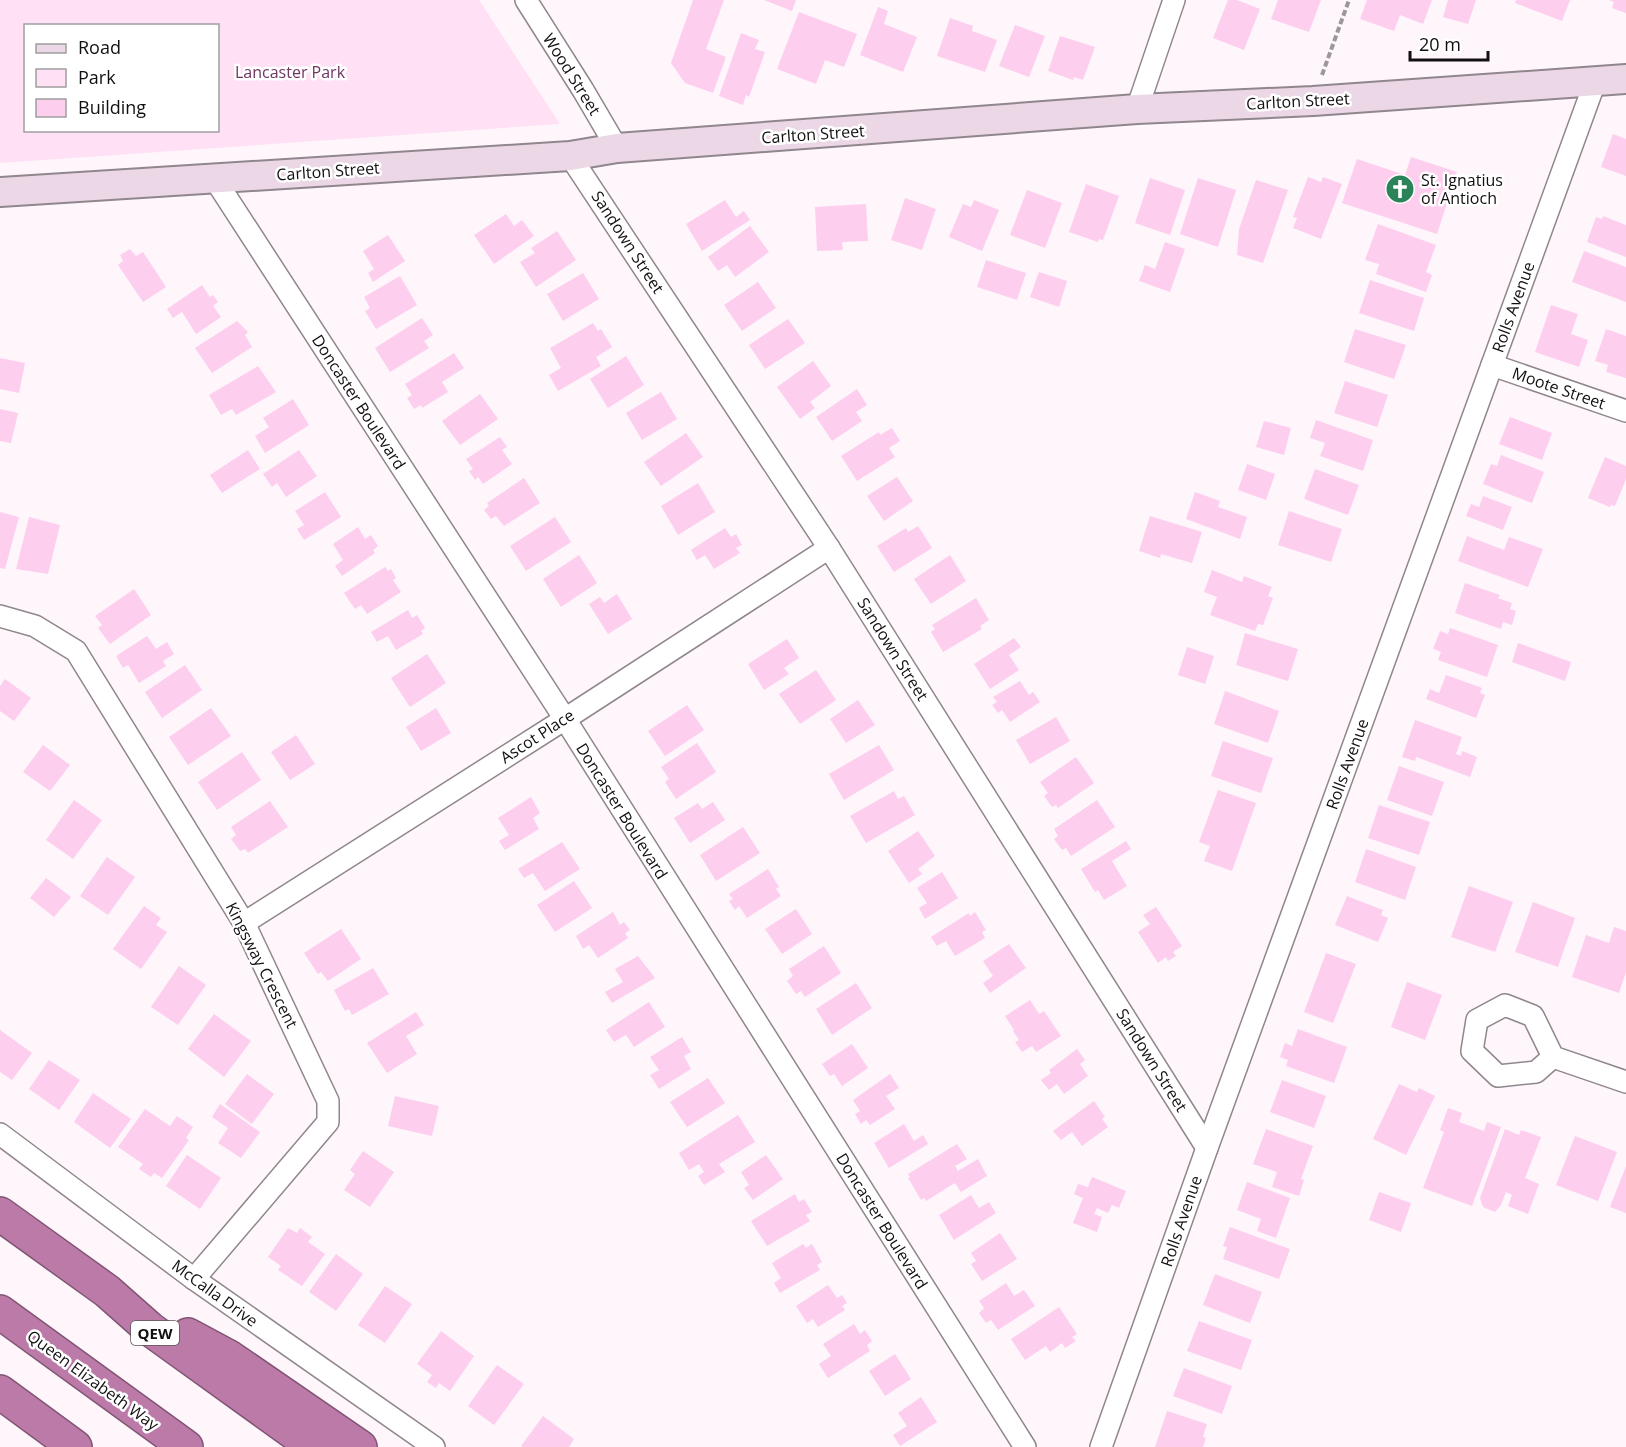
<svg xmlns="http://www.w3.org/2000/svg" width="1626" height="1447" font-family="'Open Sans',sans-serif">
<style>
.green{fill:#ffe0f4;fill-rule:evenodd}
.building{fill:#fdceee}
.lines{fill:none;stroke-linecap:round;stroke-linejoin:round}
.street-casing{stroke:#90868d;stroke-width:24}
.secondary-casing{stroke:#90868d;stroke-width:32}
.highway-casing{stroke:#805574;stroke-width:36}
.path{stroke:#9c959a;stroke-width:4;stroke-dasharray:6 3;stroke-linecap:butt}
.street{stroke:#fff;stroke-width:21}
.secondary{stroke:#ebd7e5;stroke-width:28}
.highway{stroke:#bc7aa9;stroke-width:33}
.labels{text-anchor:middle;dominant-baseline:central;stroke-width:5;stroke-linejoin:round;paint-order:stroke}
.shield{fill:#fff;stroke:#595758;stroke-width:1.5}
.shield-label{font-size:15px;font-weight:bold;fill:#120f11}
.park-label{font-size:16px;fill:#6f3660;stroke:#fff}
.street-label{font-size:16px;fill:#120f11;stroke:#fff}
.poi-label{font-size:16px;fill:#120f11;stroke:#fff;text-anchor:start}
</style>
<rect width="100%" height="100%" fill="#fff6fc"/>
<path class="green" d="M 0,0 L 479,0 L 560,124 L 0,163 ZM 26,26 L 218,26 L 218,130 L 26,130 Z"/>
<g class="building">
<polygon points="693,0 724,0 706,49 726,57 713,93 685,83 671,63"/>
<polygon points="764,0 796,0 792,11"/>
<polygon points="1228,0 1237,0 1260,9 1244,50 1213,38"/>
<polygon points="1278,0 1321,0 1309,32 1271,19"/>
<polygon points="1367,0 1432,0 1423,24 1400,15 1394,31 1360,19"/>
<polygon points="1448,0 1476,0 1468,24 1443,17"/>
<polygon points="1516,0 1570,0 1562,21 1515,3"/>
<polygon points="1609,0 1626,0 1626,13 1612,8 1614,2"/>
<polygon points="878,7 888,11 884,24 917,37 903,72 860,55"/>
<polygon points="799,12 857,34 844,67 825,60 816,84 777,69"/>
<polygon points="950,18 973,26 972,31 997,40 985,72 937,56"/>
<polygon points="1015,25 1045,36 1029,77 999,66"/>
<polygon points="741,33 759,40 755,49 765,52 749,97 746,95 743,105 719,96"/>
<polygon points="1060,36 1095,47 1083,80 1074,77 1073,80 1048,71"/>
<polygon points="1613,134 1626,139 1626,176 1601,167"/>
<polygon points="1411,157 1457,172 1437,234 1342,203 1357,159 1405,175"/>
<polygon points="1308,177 1321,182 1323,177 1342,184 1321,239 1293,228 1297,218 1293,217"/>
<polygon points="1150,178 1185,190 1170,235 1135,223"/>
<polygon points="1198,178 1236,190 1218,247 1180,234"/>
<polygon points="1256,180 1288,190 1263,263 1237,255 1239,229"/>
<polygon points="1086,184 1119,196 1103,240 1099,239 1098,242 1069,232"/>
<polygon points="1027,190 1062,203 1045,248 1010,235"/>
<polygon points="905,198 936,209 922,250 891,240"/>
<polygon points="725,200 736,217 744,211 750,220 702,251 686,224"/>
<polygon points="974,200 999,210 982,251 949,237 963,204 971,207"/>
<polygon points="866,204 868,241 842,242 843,250 817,251 815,207"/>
<polygon points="506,214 514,226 522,220 534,236 494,264 474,235"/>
<polygon points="1603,216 1626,225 1626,257 1587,242 1596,217 1602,219"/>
<polygon points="1378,224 1436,245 1426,272 1432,275 1426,292 1376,274 1379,264 1365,260"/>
<polygon points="750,226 769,252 735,277 727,265 718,271 708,257"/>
<polygon points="557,231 576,260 536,287 520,262 535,253 531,248"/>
<polygon points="388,235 405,261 373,282 368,273 374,269 363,251"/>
<polygon points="1165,242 1185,249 1170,292 1139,281 1145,265 1155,269"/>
<polygon points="130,249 136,256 143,252 166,287 143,302 118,265 123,261 120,255"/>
<polygon points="1584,251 1626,267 1626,302 1572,282"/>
<polygon points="986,260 1026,273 1017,300 977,287"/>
<polygon points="1039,272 1067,281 1059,307 1030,297"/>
<polygon points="583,273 599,299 563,321 547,294"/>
<polygon points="400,276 417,305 376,329 365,311 370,308 364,297"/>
<polygon points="1370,280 1424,298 1414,331 1359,313"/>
<polygon points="758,282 776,308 742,331 724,305"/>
<polygon points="202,285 210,297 213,295 218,302 213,306 221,317 196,334 182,312 173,318 167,309"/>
<polygon points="1551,305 1578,314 1571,334 1588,340 1579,367 1535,352"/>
<polygon points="422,318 433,335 424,341 429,348 390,372 375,348"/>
<polygon points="788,319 805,343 765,369 749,345"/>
<polygon points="237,321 248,332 245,335 252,347 212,373 195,348"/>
<polygon points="593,323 598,331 601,329 612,347 596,357 601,366 558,391 549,375 561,368 550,348"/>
<polygon points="1355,329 1406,345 1394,379 1344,362"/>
<polygon points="1606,329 1626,336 1626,378 1606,372 1608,365 1595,361"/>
<polygon points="454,353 464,368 442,382 448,392 422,408 421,405 414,409 407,398 412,395 405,384"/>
<polygon points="626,356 644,385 608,408 590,379"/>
<polygon points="0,358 25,363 19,393 0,389"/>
<polygon points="813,361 831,386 810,402 815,408 800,419 777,387"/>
<polygon points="258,366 276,392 236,415 232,409 221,415 209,395"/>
<polygon points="1345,381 1388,395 1377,427 1334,413"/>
<polygon points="857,389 867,405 856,412 862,421 832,441 816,417"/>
<polygon points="661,392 677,419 642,440 626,413"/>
<polygon points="480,394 498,419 460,445 442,421"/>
<polygon points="293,399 309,425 265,453 255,436 269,427 263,418"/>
<polygon points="0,409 18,413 11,443 0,441"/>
<polygon points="1510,417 1552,433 1542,460 1499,444"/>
<polygon points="1316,420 1373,440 1363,471 1320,456 1325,443 1310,438"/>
<polygon points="1264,421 1291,428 1284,455 1256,447"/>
<polygon points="892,428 900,441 889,448 895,457 857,481 841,456 879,432 880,435"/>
<polygon points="686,433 703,457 661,486 644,462"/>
<polygon points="500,437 507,447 502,450 512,464 483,484 478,477 475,480 469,471 473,469 466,459"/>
<polygon points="248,450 260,469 222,493 210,475"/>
<polygon points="299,450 317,476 286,497 277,483 272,487 263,474"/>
<polygon points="1501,455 1544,472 1532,503 1483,484 1491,464 1497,466"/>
<polygon points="1605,457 1626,466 1626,479 1615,506 1611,505 1610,507 1588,498"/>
<polygon points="1247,464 1275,474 1266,500 1238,490"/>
<polygon points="1315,469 1359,485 1348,515 1304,499"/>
<polygon points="897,477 913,501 884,521 867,496"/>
<polygon points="524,478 540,503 504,526 496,516 491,519 484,510 489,506 487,503"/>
<polygon points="698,483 715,512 678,535 661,506"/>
<polygon points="325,492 341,517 304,540 297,529 304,525 295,511"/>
<polygon points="1195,492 1220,501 1218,507 1247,517 1240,539 1186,519"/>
<polygon points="1483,496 1512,507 1503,530 1466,516 1471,504 1479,507"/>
<polygon points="1289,511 1342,529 1331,562 1278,545"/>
<polygon points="0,512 19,517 5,569 0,568"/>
<polygon points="1150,516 1202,532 1192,563 1161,554 1160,558 1139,551"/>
<polygon points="29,517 60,525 48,574 16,569"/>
<polygon points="555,517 571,542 526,571 510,546"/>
<polygon points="918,526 932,548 894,572 877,546 906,528 908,532"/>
<polygon points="358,527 365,539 371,535 378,546 373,550 375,553 342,576 335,566 343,560 333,544"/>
<polygon points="725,528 731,537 736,534 742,545 736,548 740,553 714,569 705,555 697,560 691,550"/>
<polygon points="1467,536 1504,550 1509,537 1543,549 1528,587 1458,561"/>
<polygon points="579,555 597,583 561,607 543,579"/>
<polygon points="950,555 966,581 931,604 914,579"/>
<polygon points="385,567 388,571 391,569 396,578 393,580 401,592 367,614 361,605 355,609 344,593"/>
<polygon points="1212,570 1242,582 1244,576 1272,587 1268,596 1273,598 1263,625 1258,624 1255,631 1210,615 1217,597 1204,592"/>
<polygon points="1465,583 1500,595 1498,598 1512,603 1510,609 1516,611 1512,625 1503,622 1501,629 1455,613"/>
<polygon points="134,589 151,615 110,644 98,628 102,625 95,616"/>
<polygon points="617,594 632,619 608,634 589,604 600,597 604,603"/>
<polygon points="976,598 989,620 980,626 982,629 943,652 931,632 935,629 932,625"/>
<polygon points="408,610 412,618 417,615 425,628 421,631 423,634 396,650 388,636 377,642 371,632"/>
<polygon points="1450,628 1498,645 1487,677 1438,660 1441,652 1433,649 1440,631 1448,634"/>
<polygon points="1245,633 1298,649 1288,681 1236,665"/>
<polygon points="147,636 156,649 167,642 174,654 163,661 166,666 139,683 128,665 123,668 116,656"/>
<polygon points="1014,638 1021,647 1009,655 1019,670 990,689 974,664"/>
<polygon points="787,639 799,658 784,668 789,674 764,690 748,664"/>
<polygon points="1518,643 1571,662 1565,681 1512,662"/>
<polygon points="1187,647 1214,656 1205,684 1178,675"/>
<polygon points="427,654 446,683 410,707 391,678"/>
<polygon points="185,665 202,690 162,718 145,692"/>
<polygon points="816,670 836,700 800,724 779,694"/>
<polygon points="1446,675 1482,688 1480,693 1485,695 1476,718 1426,699 1430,689 1439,693"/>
<polygon points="5,679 31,698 14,721 0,711 0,686"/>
<polygon points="1020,681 1029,695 1033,692 1040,702 1010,722 1002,710 998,713 992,705 997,702 993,697"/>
<polygon points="1225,691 1279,711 1268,743 1214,724"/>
<polygon points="858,700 875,725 846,743 830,719"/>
<polygon points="687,705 704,730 665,756 648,731"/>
<polygon points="211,708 231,736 188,765 169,737"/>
<polygon points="436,708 451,733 421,751 406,727"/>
<polygon points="1056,717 1070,741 1030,764 1016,740"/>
<polygon points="1415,720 1462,737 1456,754 1461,756 1462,751 1477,757 1470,777 1416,757 1415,761 1402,757"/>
<polygon points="296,735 315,764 290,780 271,752"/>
<polygon points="1223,741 1273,758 1261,793 1211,776"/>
<polygon points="697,743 716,772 676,799 665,782 669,779 661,767"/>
<polygon points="43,745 70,765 50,791 23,772"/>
<polygon points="879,745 894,770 844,800 829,774"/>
<polygon points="242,752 261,780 217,810 198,782"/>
<polygon points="1076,757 1094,783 1058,808 1056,805 1052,807 1044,796 1048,793 1040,782"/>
<polygon points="1399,766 1444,782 1432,816 1387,800"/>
<polygon points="1218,790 1256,803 1232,871 1204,861 1210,846 1199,842"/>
<polygon points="894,791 898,799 904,796 915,815 866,843 850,816"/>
<polygon points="531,797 540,813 533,818 539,829 505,850 499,841 509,835 498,818"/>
<polygon points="74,800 102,820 73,859 46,840"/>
<polygon points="1097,800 1115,827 1071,856 1066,848 1062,850 1054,839 1058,836 1054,829"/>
<polygon points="270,801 288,827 248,853 245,849 240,851 231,839 236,835 231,827"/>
<polygon points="713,802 725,820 690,843 674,818 698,803 702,809"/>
<polygon points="1379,805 1430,822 1419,855 1368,838"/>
<polygon points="743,827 760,853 716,881 700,855"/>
<polygon points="918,831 935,856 918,869 922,874 909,883 888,851"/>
<polygon points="1126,841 1131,849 1112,861 1127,886 1104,900 1098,890 1095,892 1081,869"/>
<polygon points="562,842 580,869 545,891 533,873 524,878 518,869"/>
<polygon points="1366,849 1416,867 1405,900 1355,882"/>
<polygon points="107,857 135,877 108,915 80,896"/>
<polygon points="768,869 779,887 776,889 781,896 747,918 739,906 735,910 729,901 733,899 729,894"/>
<polygon points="942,872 958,898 925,919 919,908 927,903 917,888"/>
<polygon points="46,878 71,897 54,917 30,898"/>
<polygon points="574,881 592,908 555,932 537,905"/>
<polygon points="1469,886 1513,902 1495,952 1451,937"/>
<polygon points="1347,896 1383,910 1381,915 1388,918 1378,942 1335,925"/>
<polygon points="1533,902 1575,918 1558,967 1515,952"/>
<polygon points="144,906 161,918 156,925 167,932 141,969 113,949"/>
<polygon points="1156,907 1182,946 1173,952 1176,956 1168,961 1166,957 1158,963 1138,932 1150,924 1143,915"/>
<polygon points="796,909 812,934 782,954 765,929"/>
<polygon points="613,912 620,925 624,922 630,930 625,933 628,938 598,958 589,945 583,949 576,936"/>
<polygon points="975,912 986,930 982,932 985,938 955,956 946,941 937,946 931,937 969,913 970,916"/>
<polygon points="1614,927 1626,931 1626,972 1619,993 1572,977 1586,935 1609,943"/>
<polygon points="341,929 361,959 328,981 321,972 318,974 304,953"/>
<polygon points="1009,944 1026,968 990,993 983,983 993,976 983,961"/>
<polygon points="824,946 841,973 805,997 801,991 796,994 787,981 793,976 789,969"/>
<polygon points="1326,953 1356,964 1333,1023 1304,1012"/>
<polygon points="638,956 655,978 612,1003 605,992 623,982 615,969"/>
<polygon points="179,966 206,985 178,1025 151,1007"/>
<polygon points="373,968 389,994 352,1015 349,1009 345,1011 334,990"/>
<polygon points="1407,982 1442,995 1425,1040 1391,1027"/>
<polygon points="856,983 872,1008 832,1035 816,1009"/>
<polygon points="1030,1000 1039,1014 1044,1011 1061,1036 1036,1052 1032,1046 1022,1052 1015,1042 1019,1040 1013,1031 1014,1030 1005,1016"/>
<polygon points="649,1002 665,1027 634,1047 626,1035 614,1042 606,1030"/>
<polygon points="416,1012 424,1025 406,1036 417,1054 387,1073 367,1043"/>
<polygon points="214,1014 251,1041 224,1077 188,1049"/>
<polygon points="1298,1029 1347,1047 1334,1083 1286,1066 1288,1060 1280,1057 1285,1043 1292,1046"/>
<polygon points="0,1030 32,1053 12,1080 0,1072"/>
<polygon points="682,1037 691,1052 684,1056 691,1069 659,1089 650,1075 659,1070 650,1057"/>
<polygon points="852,1044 868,1068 842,1086 834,1074 830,1076 822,1064"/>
<polygon points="1077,1049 1085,1060 1080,1064 1088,1076 1064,1094 1057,1084 1049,1090 1041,1080 1051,1073 1049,1070"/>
<polygon points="49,1060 80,1080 59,1110 29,1089"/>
<polygon points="247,1074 274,1094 252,1124 225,1104"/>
<polygon points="890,1074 899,1088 886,1096 895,1109 870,1125 866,1120 861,1124 855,1114 860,1111 853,1100"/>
<polygon points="708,1078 725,1103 687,1127 670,1102"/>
<polygon points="1282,1080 1326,1096 1314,1128 1270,1112"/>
<polygon points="1399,1084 1417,1092 1419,1088 1435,1096 1406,1155 1373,1139"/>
<polygon points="93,1093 131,1119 110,1148 74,1122"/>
<polygon points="395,1096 439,1106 432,1136 388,1126"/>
<polygon points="1094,1101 1105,1117 1102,1119 1108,1127 1082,1146 1072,1132 1061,1140 1053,1131"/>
<polygon points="220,1104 260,1132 241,1158 218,1143 228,1128 212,1117"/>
<polygon points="1448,1108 1462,1113 1459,1122 1484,1131 1487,1122 1501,1127 1472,1206 1423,1188 1444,1132 1440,1130"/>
<polygon points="145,1109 170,1126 177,1116 193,1127 186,1138 189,1140 162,1178 154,1173 151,1177 139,1169 143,1164 118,1147"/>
<polygon points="738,1115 755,1142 719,1164 725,1172 704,1185 698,1176 704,1172 699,1164 689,1170 679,1153"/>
<polygon points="904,1124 914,1141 923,1135 928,1144 889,1168 874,1143"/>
<polygon points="1266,1129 1313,1146 1301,1179 1304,1180 1299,1196 1272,1187 1277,1172 1253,1164"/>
<polygon points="1505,1129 1519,1135 1521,1130 1541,1137 1525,1178 1539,1184 1528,1214 1508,1206 1512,1195 1506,1192 1501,1205 1495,1212 1483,1207 1480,1198"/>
<polygon points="1575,1136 1617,1152 1598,1201 1556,1185"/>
<polygon points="957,1144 967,1159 955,1166 958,1171 978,1159 987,1176 961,1192 955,1183 926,1201 924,1198 921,1200 908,1178 910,1177 908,1174"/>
<polygon points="363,1151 394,1172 370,1207 344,1190 355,1174 350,1170"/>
<polygon points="187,1155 221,1178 200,1209 166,1186"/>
<polygon points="766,1155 783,1179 753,1200 744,1188 749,1185 741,1172"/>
<polygon points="1626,1166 1626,1213 1610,1207"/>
<polygon points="1092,1177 1126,1191 1119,1208 1112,1205 1108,1213 1097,1208 1094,1214 1102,1217 1097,1232 1073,1223 1083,1198 1074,1194 1078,1184 1088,1187"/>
<polygon points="1247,1182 1290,1198 1276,1238 1257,1231 1261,1219 1237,1210"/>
<polygon points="1379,1192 1411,1203 1401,1232 1369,1220"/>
<polygon points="795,1194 799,1202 804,1199 812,1212 806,1215 810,1221 767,1246 751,1221"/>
<polygon points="971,1195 979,1208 989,1202 996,1213 954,1240 939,1215"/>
<polygon points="1230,1227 1290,1249 1279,1279 1223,1259 1227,1247 1223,1246"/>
<polygon points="288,1228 297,1233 300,1228 312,1237 308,1242 325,1254 302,1286 278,1270 281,1266 268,1257"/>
<polygon points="1000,1233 1017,1259 982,1281 971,1264 976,1261 971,1253"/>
<polygon points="803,1244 806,1248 812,1244 822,1262 817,1265 820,1270 780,1293 774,1283 781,1278 772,1263"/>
<polygon points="336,1254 363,1274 336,1311 309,1292"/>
<polygon points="1215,1274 1262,1292 1250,1323 1203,1305"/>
<polygon points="1006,1283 1014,1296 1024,1290 1035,1306 998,1330 991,1320 986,1323 979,1313 984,1308 979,1301"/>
<polygon points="828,1285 837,1298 842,1295 847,1303 842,1306 845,1310 818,1327 813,1319 807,1323 796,1306"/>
<polygon points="385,1286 412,1304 385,1343 358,1325"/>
<polygon points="1059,1307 1077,1334 1072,1337 1076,1341 1065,1348 1062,1343 1050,1352 1046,1346 1025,1360 1011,1339"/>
<polygon points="1199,1321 1252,1340 1241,1370 1187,1351"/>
<polygon points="854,1324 860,1334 865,1330 872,1341 867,1345 870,1351 828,1378 819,1364 831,1356 823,1344"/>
<polygon points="441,1331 474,1356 450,1391 439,1383 436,1388 427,1382 432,1375 417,1364"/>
<polygon points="895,1354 911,1379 885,1396 869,1371"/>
<polygon points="497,1365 524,1384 494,1425 468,1406"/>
<polygon points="1184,1368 1232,1386 1222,1414 1173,1396"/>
<polygon points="921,1397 937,1422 900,1446 893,1435 907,1426 898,1413"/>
<polygon points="1167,1411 1207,1424 1203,1437 1206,1438 1203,1447 1155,1447"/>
<polygon points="543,1416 574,1439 569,1447 523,1447 521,1446"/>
</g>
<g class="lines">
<g class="street-casing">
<g id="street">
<polyline points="526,0 583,90 617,148"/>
<polyline points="1137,109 1174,0"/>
<polyline points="570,156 829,548 1207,1148"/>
<polyline points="214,178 565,719 1025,1447"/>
<polyline points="1492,365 1626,411"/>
<polyline points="0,616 35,626 76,651 244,923 328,1101 328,1122 194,1279"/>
<polyline points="244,923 565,719 829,548"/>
<polyline points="1553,1057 1536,1072 1498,1076 1472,1051 1477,1020 1505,1005 1533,1016 1553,1057 1626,1082"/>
<polyline points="0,1134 194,1279 434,1447"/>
<polyline points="1101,1447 1207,1148 1595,82"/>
</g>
</g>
<g class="secondary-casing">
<polyline id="secondary" points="0,192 570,156 617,148 1137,109 1313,101 1626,79"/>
</g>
<g class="highway-casing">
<g id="highway">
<polyline points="0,1214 107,1291 150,1329 314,1447"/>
<polyline points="0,1312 186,1447"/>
<polyline points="188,1335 229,1357 360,1447"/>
<polyline points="0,1392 75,1447"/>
</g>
</g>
<polyline class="path" points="1322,75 1349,0"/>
<use href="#street" class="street"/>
<use href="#secondary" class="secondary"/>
<use href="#highway" class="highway"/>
</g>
<defs>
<g id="church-disc" transform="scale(1.5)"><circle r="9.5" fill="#2b8459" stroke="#fff"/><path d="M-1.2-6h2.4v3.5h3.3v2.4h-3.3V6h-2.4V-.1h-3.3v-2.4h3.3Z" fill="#fff"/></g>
</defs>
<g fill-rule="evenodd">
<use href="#church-disc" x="1400" y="189"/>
</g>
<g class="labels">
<rect class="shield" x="131" y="1321" width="48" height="24" rx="4.5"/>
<g class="shield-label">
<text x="155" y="1333">QEW</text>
</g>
<g class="park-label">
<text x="290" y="72">Lancaster Park</text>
</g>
<g class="street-label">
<text transform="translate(572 74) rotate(58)">Wood Street</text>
<text transform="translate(1298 101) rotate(-3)">Carlton Street</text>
<text transform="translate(813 134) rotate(-4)">Carlton Street</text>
<text transform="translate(328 171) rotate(-4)">Carlton Street</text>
<text transform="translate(628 242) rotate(57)">Sandown Street</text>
<text transform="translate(1513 307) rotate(-70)">Rolls Avenue</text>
<text transform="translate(1559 388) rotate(19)">Moote Street</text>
<text transform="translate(359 402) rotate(57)">Doncaster Boulevard</text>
<text transform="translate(893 649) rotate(58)">Sandown Street</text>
<text transform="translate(537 736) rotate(-33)">Ascot Place</text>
<text transform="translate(1347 764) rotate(-70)">Rolls Avenue</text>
<text transform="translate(622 811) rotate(58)">Doncaster Boulevard</text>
<text transform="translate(262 965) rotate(63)">Kingsway Crescent</text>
<text transform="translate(1152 1060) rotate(58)">Sandown Street</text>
<text transform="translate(882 1221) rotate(58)">Doncaster Boulevard</text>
<text transform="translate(1181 1221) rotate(-71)">Rolls Avenue</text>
<text transform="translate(215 1293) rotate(36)">McCalla Drive</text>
<text transform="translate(93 1380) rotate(36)">Queen Elizabeth Way</text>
</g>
<g class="poi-label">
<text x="1421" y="180">St. Ignatius<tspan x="1421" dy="18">of Antioch</tspan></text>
</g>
</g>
<rect x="24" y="24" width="195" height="108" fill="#ffffff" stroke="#a09fa0" stroke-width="1.5"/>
<rect x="36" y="44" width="30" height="9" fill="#ebd7e5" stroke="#a09fa0" stroke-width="1.5"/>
<text x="78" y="54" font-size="18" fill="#120f11">Road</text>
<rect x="36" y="69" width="30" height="18" fill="#ffe0f4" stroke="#a09fa0" stroke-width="1.5"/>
<text x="78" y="84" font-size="18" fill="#120f11">Park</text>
<rect x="36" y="99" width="30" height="18" fill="#fdceee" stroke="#a09fa0" stroke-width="1.5"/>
<text x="78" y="114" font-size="18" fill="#120f11">Building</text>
<path d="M1410 51v9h78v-9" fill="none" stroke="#120f11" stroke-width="3"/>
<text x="1419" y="51" font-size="18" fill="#120f11" stroke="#ffffff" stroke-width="4.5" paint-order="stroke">20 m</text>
</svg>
